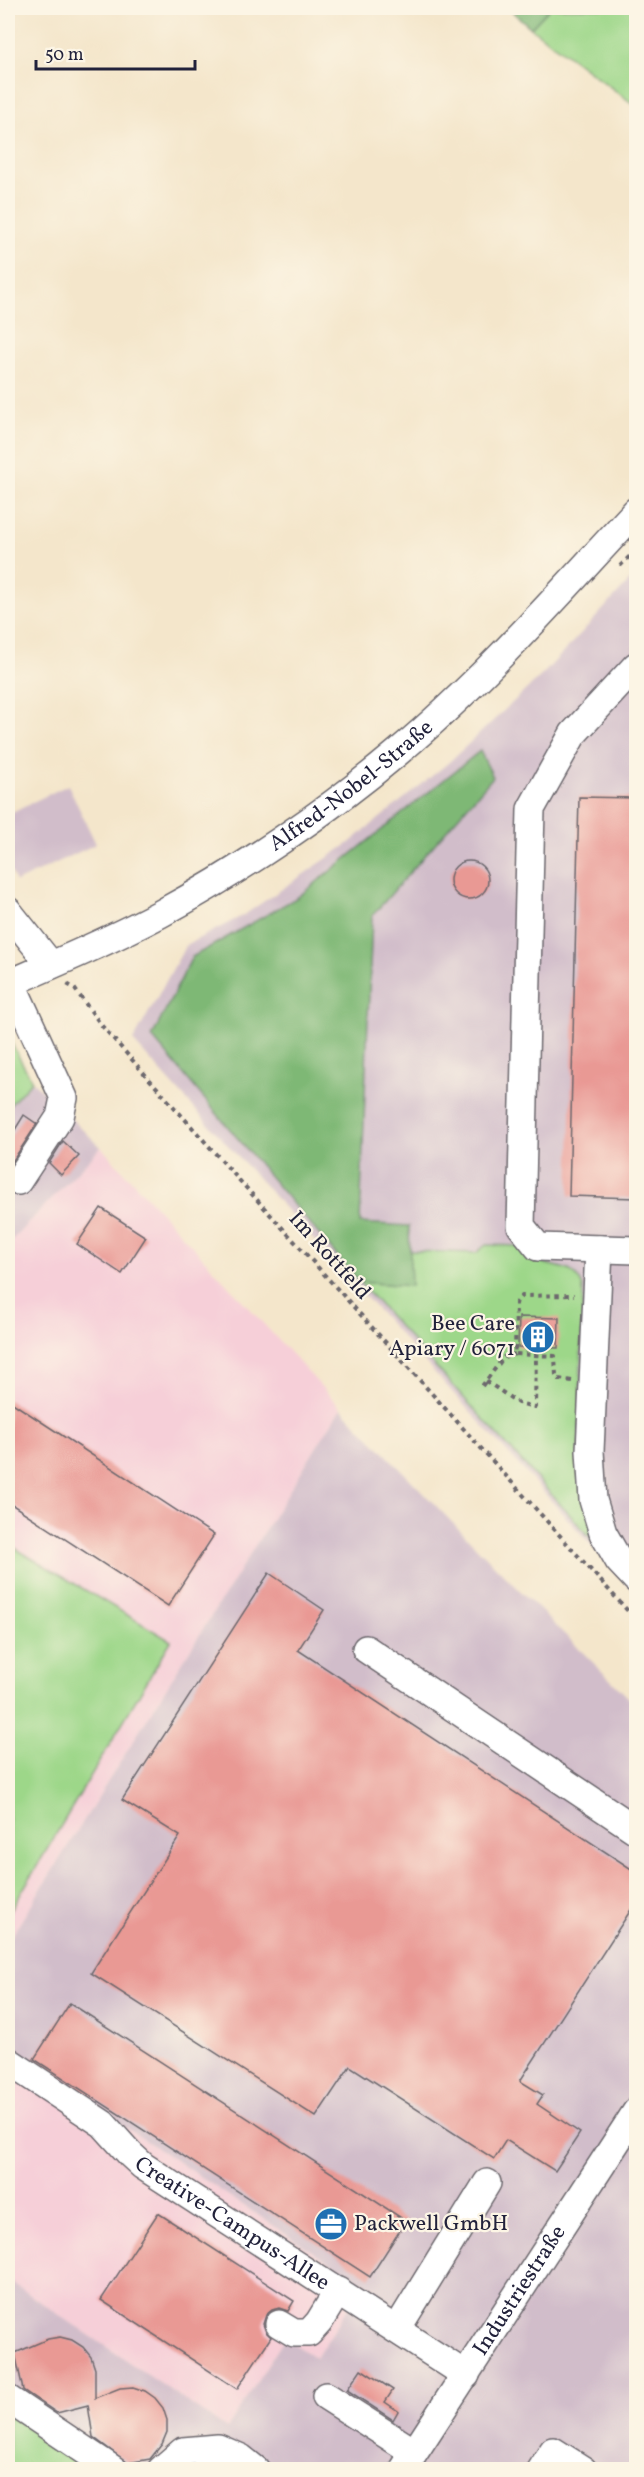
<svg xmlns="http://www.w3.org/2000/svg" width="644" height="2477" font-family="Vollkorn,serif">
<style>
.built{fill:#f6cfd8}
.industrial{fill:#d1bdca}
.green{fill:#9dd789;stroke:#607c62;stroke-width:1.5}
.forest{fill:#7eb875;stroke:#506d58;stroke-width:1.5}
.building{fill:#e99994}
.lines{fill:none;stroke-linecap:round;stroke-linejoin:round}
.minor-casing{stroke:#6c676d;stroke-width:30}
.path{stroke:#6c676d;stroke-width:4;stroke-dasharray:4.5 4.5;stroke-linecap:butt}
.minor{stroke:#fff;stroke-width:27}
.labels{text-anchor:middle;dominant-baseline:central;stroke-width:4.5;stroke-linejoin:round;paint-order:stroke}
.street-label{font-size:22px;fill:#22223b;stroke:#fcf5e5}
.poi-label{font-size:22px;fill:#22223b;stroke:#fcf5e5;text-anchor:end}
</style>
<rect width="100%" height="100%" fill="#fcf5e5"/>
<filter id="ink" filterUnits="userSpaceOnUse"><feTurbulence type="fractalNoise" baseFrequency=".0167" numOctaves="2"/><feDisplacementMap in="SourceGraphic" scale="12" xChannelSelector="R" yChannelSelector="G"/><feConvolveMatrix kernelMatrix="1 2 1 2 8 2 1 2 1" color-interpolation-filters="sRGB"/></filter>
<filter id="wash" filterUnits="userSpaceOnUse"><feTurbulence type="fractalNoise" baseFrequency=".008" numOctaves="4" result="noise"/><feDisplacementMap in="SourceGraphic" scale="24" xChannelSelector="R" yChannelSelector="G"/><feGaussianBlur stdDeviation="1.35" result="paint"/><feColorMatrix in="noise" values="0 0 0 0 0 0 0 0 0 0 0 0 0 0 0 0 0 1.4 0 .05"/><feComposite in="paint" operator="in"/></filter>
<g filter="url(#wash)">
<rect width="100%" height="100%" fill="#f4e6cb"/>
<g class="built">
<polygon points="101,1147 341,1408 8,1942 8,1244"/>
<polygon points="8,2049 363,2285 316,2358 285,2338 227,2429 8,2280"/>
</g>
<g class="industrial">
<polygon points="636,574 636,1594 133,1041 186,945 244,915 348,844 448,763 544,673"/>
<polygon points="68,785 96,844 16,882 8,864 8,814"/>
<polygon points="32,1081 101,1147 8,1244 8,1107"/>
<polygon points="341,1408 478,1549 636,1705 636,2469 8,2469 8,2280 227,2429 285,2338 316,2358 363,2285 8,2049 8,1942"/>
</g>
<g class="green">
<polygon points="550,8 636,8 636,106 531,28"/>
<polygon points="8,1037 32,1081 8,1107"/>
<path d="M 486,1245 L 518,1246 C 525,1253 532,1258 541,1262 C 561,1270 573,1264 583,1287 L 578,1473 L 597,1545 L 359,1282 L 411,1286 L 409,1251 L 476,1253 Z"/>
<polygon points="8,1544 171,1641 8,1915"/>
<polygon points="8,2410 100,2469 8,2469"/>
</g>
<g class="forest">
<polygon points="508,8 550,8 531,28"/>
<polygon points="480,751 493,777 372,916 360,1223 409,1226 411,1286 359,1282 152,1037 192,957 298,897"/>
</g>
<g id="blocks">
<g class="building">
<polygon points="579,797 636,798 636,1198 569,1196"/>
<circle cx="469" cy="880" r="19"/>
<polygon points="24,1115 37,1124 8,1168 8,1141"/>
<polygon points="63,1141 79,1156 61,1175 49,1163"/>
<polygon points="101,1208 146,1237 122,1274 77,1244"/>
<polygon points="519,1317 559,1318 558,1348 518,1347"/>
<polygon points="8,1400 214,1535 168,1606 8,1502"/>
<polygon points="269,1573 324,1610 298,1650 636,1872 636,1902 520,2081 543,2095 537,2104 580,2133 555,2171 506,2140 494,2159 350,2066 316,2117 91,1973 180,1836 122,1800"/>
<polygon points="70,2003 406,2221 370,2277 34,2059"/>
<polygon points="158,2213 294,2301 288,2311 279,2308 272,2310 266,2315 263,2324 266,2332 271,2337 237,2389 101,2300"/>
<polygon points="60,2337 72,2340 83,2347 91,2357 95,2369 95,2398 120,2388 133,2387 145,2391 155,2398 163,2408 167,2420 167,2432 162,2444 150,2459 128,2463 93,2437 88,2405 57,2413 23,2390 15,2353 48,2339"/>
<polygon points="361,2369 393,2390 385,2402 398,2411 393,2420 347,2390"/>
</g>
</g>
</g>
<g filter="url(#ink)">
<use href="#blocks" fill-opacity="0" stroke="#6c676d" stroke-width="1.5"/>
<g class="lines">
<g class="minor-casing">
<g id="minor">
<polyline points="636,666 573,734 531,809 521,1226 538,1247 636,1250"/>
<polyline points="8,911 51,965"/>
<polyline points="11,982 64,1098 60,1117 18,1181"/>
<path id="s1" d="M 8,984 C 59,962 111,940 160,914 C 241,870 326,813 397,753 C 484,680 559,594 636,511"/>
<polyline points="599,1249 590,1451 593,1500 603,1533 619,1561 636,1579"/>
<polyline points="366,1649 636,1830"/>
<path id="s2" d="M 8,2061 L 103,2124 L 131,2155 L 143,2166 L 466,2375"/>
<polyline points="279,2324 294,2333 309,2333 319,2322 338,2291"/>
<polyline points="397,2329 487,2183"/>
<polyline points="326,2396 414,2452"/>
<polyline points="8,2399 114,2470"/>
<polyline points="161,2470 183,2451 218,2448 241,2458 256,2470"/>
<path id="s3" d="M 403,2470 L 636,2112"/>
<polyline points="541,2470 553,2451 583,2470"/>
</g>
</g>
<g class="path">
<polyline points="620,566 636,550"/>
<polyline points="67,984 74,988 102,1026 231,1171 636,1620"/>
<polyline points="486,1381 518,1403 535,1407 536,1355"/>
<polyline points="572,1381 559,1379 556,1376 555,1356 515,1354 516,1303 522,1296 574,1295"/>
<polyline points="482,1386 504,1357 515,1354"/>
</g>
<use href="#minor" class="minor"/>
</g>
</g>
<defs>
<g id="building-disc" transform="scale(1.725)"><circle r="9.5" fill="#1f6fb2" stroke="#fcf5e5"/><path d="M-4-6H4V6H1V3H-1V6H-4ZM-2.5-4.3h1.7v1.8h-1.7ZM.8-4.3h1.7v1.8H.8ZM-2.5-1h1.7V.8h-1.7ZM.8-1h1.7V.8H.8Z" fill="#fff"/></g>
<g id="office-disc" transform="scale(1.725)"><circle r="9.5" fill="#1f6fb2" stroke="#fcf5e5"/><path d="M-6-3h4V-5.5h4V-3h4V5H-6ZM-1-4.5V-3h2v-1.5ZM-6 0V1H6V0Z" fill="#fff"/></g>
</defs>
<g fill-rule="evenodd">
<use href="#building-disc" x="538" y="1337"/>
<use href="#office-disc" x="331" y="2224"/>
</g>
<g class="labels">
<g class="street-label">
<text stroke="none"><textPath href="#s1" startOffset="398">Alfred-Nobel-Straße</textPath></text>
<text transform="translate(329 1256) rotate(48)">Im Rottfeld</text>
<text stroke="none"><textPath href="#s2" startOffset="278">Creative-Campus-Allee</textPath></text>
<text stroke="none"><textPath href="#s3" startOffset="214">Industriestraße</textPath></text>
</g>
<g class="poi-label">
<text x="515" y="1324">Bee Care<tspan x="515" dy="25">Apiary / 6071</tspan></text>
<text x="354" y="2224" text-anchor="start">Packwell GmbH</text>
</g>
</g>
<rect width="644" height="2477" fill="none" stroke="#fcf5e5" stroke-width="30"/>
<path d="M36 60v9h159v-9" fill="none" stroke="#22223b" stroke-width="3"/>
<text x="45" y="60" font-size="18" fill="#22223b" stroke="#fcf5e5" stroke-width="4.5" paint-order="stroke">50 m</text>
</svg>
